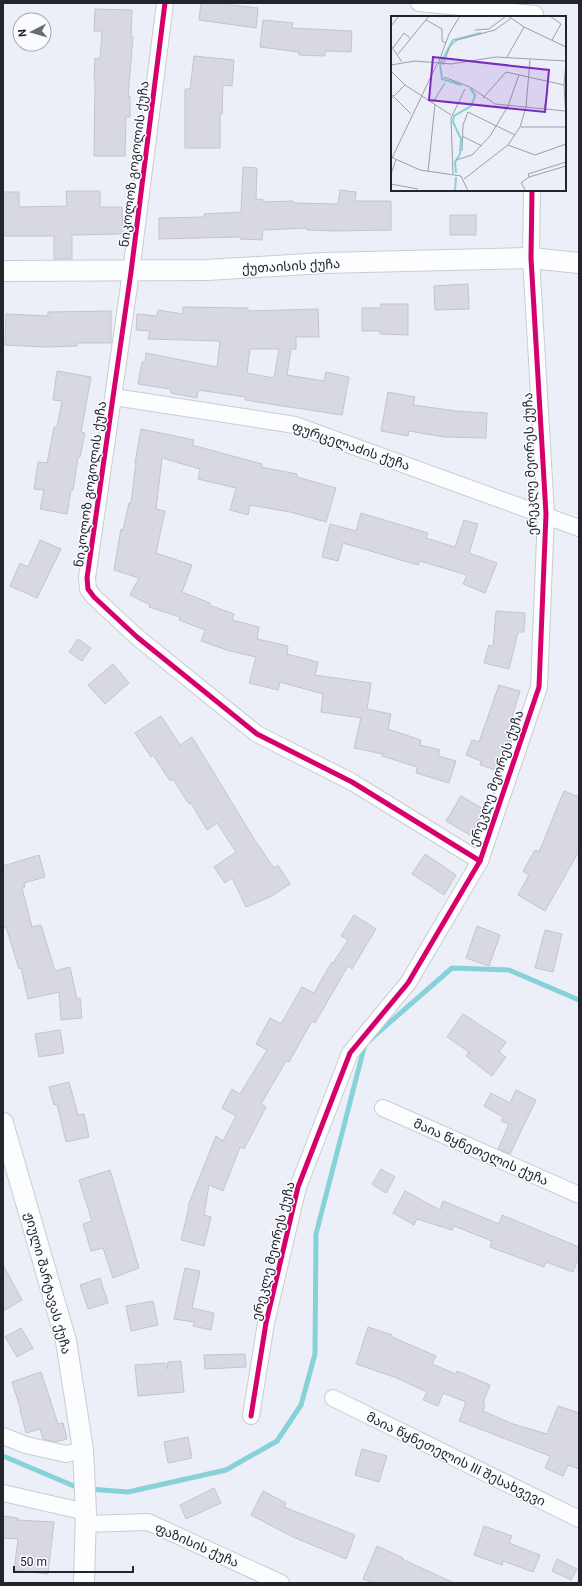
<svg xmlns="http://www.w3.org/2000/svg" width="582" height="1586" font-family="Roboto,'Noto Sans Georgian',sans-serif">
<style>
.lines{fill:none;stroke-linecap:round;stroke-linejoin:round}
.stream{stroke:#87d1d8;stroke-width:5}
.building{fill:#d8d8e3;stroke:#c4c5cb;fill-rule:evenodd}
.minor-casing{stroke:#c9cdd3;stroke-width:18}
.tertiary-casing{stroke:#c9cdd3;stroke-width:22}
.minor{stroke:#fcfdfe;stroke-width:16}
.tertiary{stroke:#fcfdfe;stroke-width:20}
.cycleway-casing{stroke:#fafbff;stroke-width:8}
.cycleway{stroke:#d6006c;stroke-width:5}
.labels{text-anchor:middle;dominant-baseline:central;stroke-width:3;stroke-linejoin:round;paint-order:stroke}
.street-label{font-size:13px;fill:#22262c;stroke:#fafbff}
.inset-river{fill:none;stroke:#87d1d8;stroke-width:2}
.inset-road{fill:none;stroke:#9b9fa6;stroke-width:1}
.view{fill:#7b2cbf;fill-opacity:0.15;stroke:#7b2cbf;stroke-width:2}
.inset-edge{fill:none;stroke:#22262c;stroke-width:2}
</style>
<rect width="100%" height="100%" fill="#eceff7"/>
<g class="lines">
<g class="stream">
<polyline points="3,1456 81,1489"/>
<polyline points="89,1489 128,1492 226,1470 277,1441 301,1405 315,1354 316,1234 365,1044 452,968 509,970 579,1000"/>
</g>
</g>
<g class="building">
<polygon points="201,3 231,3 231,5 258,8 256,28 199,20"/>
<polygon points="95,9 132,10 131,37 133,37 128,96 130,96 130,117 126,117 125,156 94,156 95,81 94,81 95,58 100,59 102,31 94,31"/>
<polygon points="263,20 293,23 292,28 352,31 351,52 325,51 325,56 299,55 299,52 260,47"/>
<polygon points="194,56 234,60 232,86 223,85 222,114 220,114 220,148 185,148 185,89 190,89"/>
<polygon points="243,167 257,168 256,199 264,200 264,202 293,201 294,203 338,204 340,190 356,192 355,201 391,201 391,230 334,231 307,230 307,228 263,230 262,240 240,239 240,237 159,239 159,218 204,217 204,214 241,212"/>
<polygon points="66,191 100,191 100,207 122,207 123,234 72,235 72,259 54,259 54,236 3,236 3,192 19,192 19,207 67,206"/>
<rect x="450" y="215" width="26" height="20"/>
<polygon points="468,284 469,309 435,310 434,286"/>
<polygon points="381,304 408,304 408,335 380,334 380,331 362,331 362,308 380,308"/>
<path d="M 183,307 L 248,308 L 248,311 L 318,309 L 319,337 L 296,337 L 296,349 L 291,349 L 287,375 L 324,381 L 326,372 L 349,377 L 342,415 L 270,404 L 245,400 L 246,397 L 198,390 L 197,398 L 171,393 L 171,389 L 138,384 L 142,362 L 145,362 L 146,353 L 217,367 L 220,341 L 148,339 L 150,331 L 136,330 L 137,314 L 157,316 L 158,310 L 183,314 ZM 250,349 L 279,349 L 274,378 L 247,373 Z"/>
<polygon points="111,311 111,343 77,343 77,346 45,347 5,345 6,314 48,316 48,312"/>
<polygon points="57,371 91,377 81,432 85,433 80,457 78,457 73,490 71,490 67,514 40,509 44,490 34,489 38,462 47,463 54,427 57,427 62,401 53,400"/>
<polygon points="388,392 415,397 413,405 456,411 487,413 486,438 444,437 409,431 408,436 381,431"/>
<polygon points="141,429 194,440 192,445 262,464 261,467 297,474 297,477 336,488 326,522 290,512 250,505 248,515 230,510 236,488 198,479 200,469 162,458 156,509 165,511 156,553 192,565 182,592 210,603 209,605 234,614 232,620 259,627 257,639 288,646 287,654 318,662 315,675 371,683 367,709 391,714 388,729 421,740 420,745 440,750 438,756 456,761 449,783 416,773 417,767 382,756 383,754 354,748 361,718 321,712 323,694 280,682 278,690 249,683 256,657 230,651 201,641 205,630 179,620 180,617 149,607 150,605 130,595 139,578 114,570 121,529 123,530 129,503 131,503 136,463 135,463"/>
<polygon points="361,513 428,533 426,538 455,547 464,520 478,524 469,553 497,563 485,593 463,584 467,575 420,561 418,565 343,543 338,561 322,557 330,524 356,531"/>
<polygon points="40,540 61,549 37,598 10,586 20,563 28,567"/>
<polygon points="496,611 525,613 524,632 518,632 509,669 484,663 489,645 493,646"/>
<polygon points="78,639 91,648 82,661 69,652"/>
<polygon points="113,664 129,683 105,704 88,685"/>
<polygon points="499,685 520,691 511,720 517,722 507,748 506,748 499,771 480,765 481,761 466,755 472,740 479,742"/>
<polygon points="161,716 180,745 192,737 256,842 274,868 278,865 290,884 270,897 246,907 232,878 225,883 214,867 236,852 217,823 207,830 191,803 189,804 173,779 170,781 153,755 151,757 135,733"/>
<polygon points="564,791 579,797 579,851 545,911 518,895 529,875 523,871 535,850 539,852"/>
<polygon points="461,796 485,810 470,835 446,821"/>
<polygon points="425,854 456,875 444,895 412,874"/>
<polygon points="39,855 45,877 24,883 25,887 22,888 32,927 41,925 55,971 70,967 77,999 80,998 82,1018 61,1020 59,992 28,999 21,968 19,969 6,927 3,928 3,866"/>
<polygon points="354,915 376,929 352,969 348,966 315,1023 312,1021 289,1062 286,1061 261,1104 266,1107 244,1149 240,1147 223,1191 209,1185 204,1215 211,1217 204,1246 181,1240 189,1207 188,1206 216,1136 223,1141 236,1116 222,1108 232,1089 240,1094 267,1050 256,1044 270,1018 281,1024 302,987 314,993 332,962 333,963 348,940 341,936"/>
<polygon points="477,926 500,935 489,966 466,958"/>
<polygon points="545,930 562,934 553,972 535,968"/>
<polygon points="463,1014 506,1042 499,1052 506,1057 492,1076 466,1056 469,1052 447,1037"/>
<polygon points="60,1030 64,1053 39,1057 35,1034"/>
<polygon points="69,1082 78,1115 84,1114 89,1137 66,1142 57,1104 54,1105 49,1087"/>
<polygon points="516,1090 536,1100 510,1154 498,1149 509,1124 501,1121 503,1117 484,1106 491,1093 510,1103"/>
<polygon points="381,1169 395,1177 386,1193 372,1184"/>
<polygon points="110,1170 139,1268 113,1278 103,1248 91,1251 83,1224 92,1221 79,1180"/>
<polygon points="405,1191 440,1210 443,1201 499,1224 502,1215 579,1247 579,1257 573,1272 546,1262 544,1267 490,1247 492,1241 454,1226 452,1230 417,1219 414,1225 393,1213"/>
<polygon points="3,1265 22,1300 3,1311"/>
<polygon points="185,1268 200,1271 192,1308 214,1313 211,1330 193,1326 194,1322 174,1319"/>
<polygon points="100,1278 108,1303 88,1309 80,1285"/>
<polygon points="153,1301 158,1325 131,1331 126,1306"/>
<polygon points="368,1327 392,1335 392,1337 436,1356 432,1364 456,1374 457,1371 490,1385 483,1403 485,1404 483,1411 513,1424 547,1434 558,1406 579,1413 579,1469 568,1465 563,1476 545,1468 550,1456 459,1421 466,1402 443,1393 438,1406 423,1400 427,1392 397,1378 356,1364"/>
<polygon points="21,1328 33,1348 17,1357 5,1337"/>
<polygon points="245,1354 246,1367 205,1369 204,1355"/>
<polygon points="181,1361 184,1392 138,1396 135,1365 165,1363 167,1369 168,1362"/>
<polygon points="41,1372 58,1424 63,1423 67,1439 55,1442 43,1439 40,1429 26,1433 20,1410 21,1410 12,1382"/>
<polygon points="188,1437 192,1458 168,1463 164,1442"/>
<polygon points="362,1449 387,1456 379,1482 355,1475"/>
<polygon points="214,1488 221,1503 186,1519 180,1505"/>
<polygon points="263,1491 286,1503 284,1507 355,1535 346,1559 293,1537 251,1515"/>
<polygon points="3,1516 18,1518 17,1520 54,1522 48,1574 14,1570 18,1539 3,1538"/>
<polygon points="484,1526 512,1536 509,1543 540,1555 533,1572 503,1561 502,1565 474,1555"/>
<polygon points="377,1546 403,1558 402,1559 454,1583 373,1583 363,1579"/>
<polygon points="557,1559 577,1569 571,1580 552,1571"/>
</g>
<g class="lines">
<g class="minor-casing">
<g id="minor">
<polyline points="165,3 131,272 87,578 88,589 94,597 137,637 257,734 352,782 480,861"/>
<polyline points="419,3 535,14"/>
<polyline points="114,397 295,425 579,528"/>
<polyline points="383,1108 579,1195"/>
<polyline points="333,1398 579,1519"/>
<polyline points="251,1416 266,1323 298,1187 350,1053 408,983 480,861 539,687 546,514 531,258 532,190"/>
<polyline points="3,1436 26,1445 66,1454 83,1450"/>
<polyline points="3,1493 86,1512"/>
<polyline points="86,1524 148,1522 281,1583"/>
</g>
</g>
<g class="tertiary-casing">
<g id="tertiary">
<polyline points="3,271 207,270 324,263 531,258 579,263"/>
<polyline points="3,1123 66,1341 83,1450 86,1512 84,1583"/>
</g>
</g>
<use href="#minor" class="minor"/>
<use href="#tertiary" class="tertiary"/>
<g class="cycleway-casing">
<g id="cycleway">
<polyline points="165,3 131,272 87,578 88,589 94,597 137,637 257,734 352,782 480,861"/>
<polyline points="251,1416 266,1323 298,1187 350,1053 408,983 480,861 539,687 546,514 531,258 532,190"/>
</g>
</g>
<use href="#cycleway" class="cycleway"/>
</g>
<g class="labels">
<g class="street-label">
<text transform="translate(134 164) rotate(-83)">ნიკოლოზ გოგოლის ქუჩა</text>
<text transform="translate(291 266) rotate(-3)">ქუთაისის ქუჩა</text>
<text transform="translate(351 446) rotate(19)">ფურცელაძის ქუჩა</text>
<text transform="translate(530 464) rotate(-92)">ერეკლე მეორეს ქუჩა</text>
<text transform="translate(90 484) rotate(-82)">ნიკოლოზ გოგოლის ქუჩა</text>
<text transform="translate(496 778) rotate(-71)">ერეკლე მეორეს ქუჩა</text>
<text transform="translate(481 1152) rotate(24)">მაია წყნეთელის ქუჩა</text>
<text transform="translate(273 1251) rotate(-76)">ერეკლე მეორეს ქუჩა</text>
<text transform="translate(48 1283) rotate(75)">ჟიული შარტავას ქუჩა</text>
<text transform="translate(456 1459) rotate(26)">მაია წყნეთელის III შესახვევი</text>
<text transform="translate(197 1545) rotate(24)">ფაზისის ქუჩა</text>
</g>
</g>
<g transform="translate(391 16)">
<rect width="175" height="175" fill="#eceff7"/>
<path class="inset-river" d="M 70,69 L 51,63 L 49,48 L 62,24 L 90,17M 65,157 L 64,146 L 69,138 L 70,123 L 62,106 L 63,100 L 80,90 L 83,83 L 84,79 L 79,72M 64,175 L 65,161"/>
<path class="inset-road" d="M 117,0 L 133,11 L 175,31M 159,0 L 170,8 L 161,24M 35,4 L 51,13 L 51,25 L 55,27M 0,10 L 8,0M 84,14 L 98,13 L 115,0M 0,30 L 11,46M 2,32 L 13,17 L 20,23M 7,38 L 38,0M 116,41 L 133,11M 175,47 L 173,69 L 175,102M 47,48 L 58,18 L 69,0M 0,49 L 24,45 L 60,48 L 105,41 L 175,45M 52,49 L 59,30 L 66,24 L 104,14 L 119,3M 0,55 L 14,69 L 60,99M 53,61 L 79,71 L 104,88 L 174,95M 0,78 L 20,98M 92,82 L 115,56 L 173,69M 0,83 L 14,69M 42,86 L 54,67M 153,93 L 157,75M 130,111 L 175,111M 71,120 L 91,130M 117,129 L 144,139 L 175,128M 71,135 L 72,109 L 77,96 L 124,119M 0,141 L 29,154 L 70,160 L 77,175M 1,142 L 46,48M 65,144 L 81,139 L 99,120 L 117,90 L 128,59M 37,156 L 44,88M 0,158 L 5,144M 62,158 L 60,102 L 74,73M 138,161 L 137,158 L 175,146M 73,163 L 117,129 L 129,111 L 135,91 L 139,44M 0,168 L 27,173M 135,175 L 130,167 L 138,161 L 175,150"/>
<path class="view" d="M 42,41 L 158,54 L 154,96 L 38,84 Z"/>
<rect width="175" height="175" class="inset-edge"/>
</g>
<rect width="582" height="1586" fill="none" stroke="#22262c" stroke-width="8"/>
<g transform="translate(32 32) rotate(264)"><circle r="19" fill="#fafbff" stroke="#a4a6ab"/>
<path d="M0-3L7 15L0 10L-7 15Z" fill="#696c73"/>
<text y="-6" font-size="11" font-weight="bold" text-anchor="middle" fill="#22262c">N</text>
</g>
<path d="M14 1566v6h119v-6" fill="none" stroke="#22262c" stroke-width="2"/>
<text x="20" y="1566" font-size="12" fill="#22262c" stroke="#fafbff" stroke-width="3" paint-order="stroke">50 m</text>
</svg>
